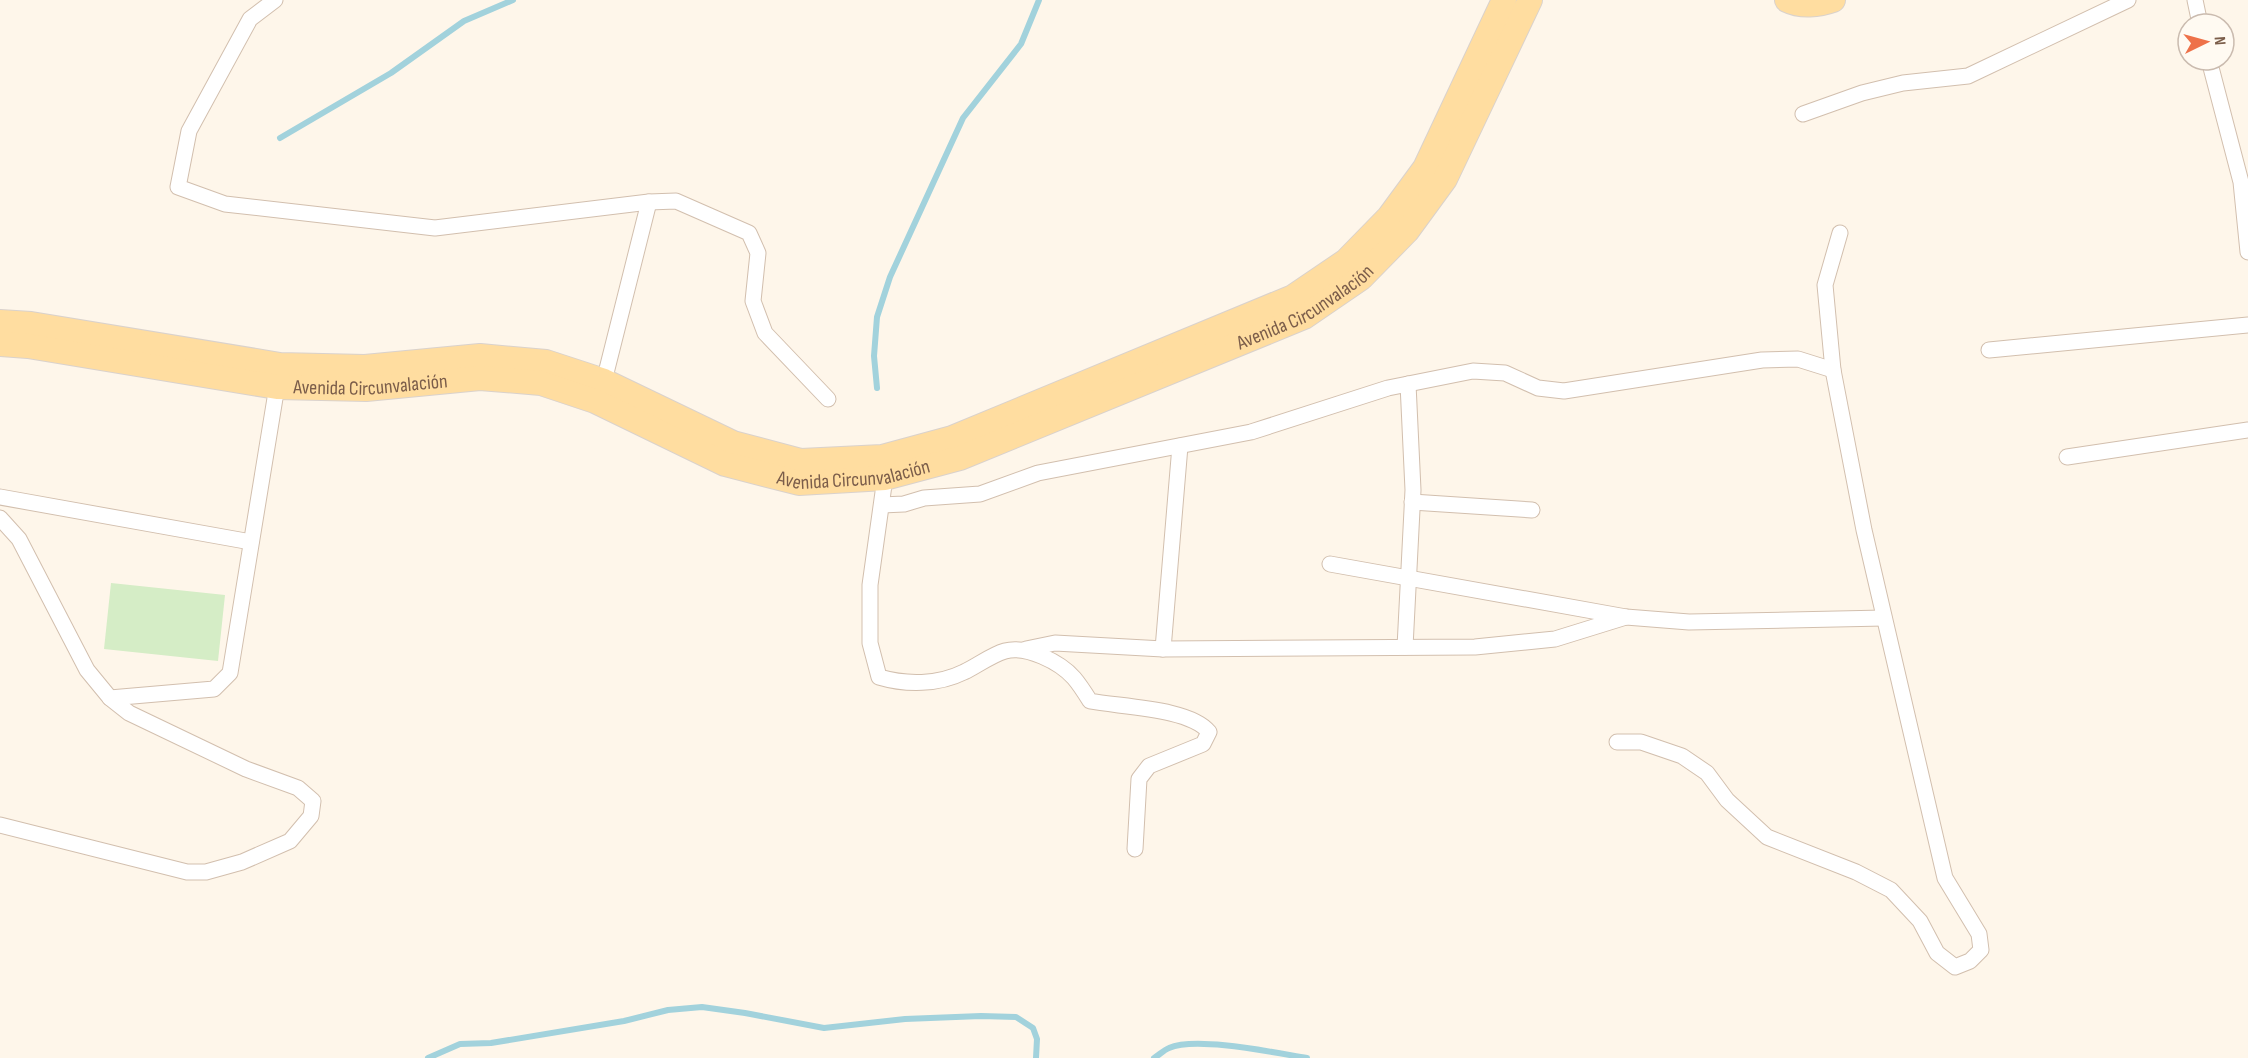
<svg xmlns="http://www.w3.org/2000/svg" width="2248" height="1058" font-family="'Sofia Sans Condensed',sans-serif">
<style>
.pitch{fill:#d5edc6}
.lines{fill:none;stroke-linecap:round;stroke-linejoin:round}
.stream{stroke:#a2d2dc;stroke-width:6}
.street-casing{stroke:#d2bfae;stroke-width:17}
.primary-casing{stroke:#dad2cc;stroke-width:26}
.street{stroke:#fff;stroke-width:15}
.primary{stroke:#ffdda0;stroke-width:24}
.labels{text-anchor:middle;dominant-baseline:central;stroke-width:6;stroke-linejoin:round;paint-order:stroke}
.street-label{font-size:20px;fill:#7b5d4a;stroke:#fffaf2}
</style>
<rect width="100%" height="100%" fill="#fef6ea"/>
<polygon class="pitch" points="111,583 225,595 218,661 104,649"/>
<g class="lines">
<g class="stream">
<polyline points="280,138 391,73 464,21 513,0"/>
<polyline points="877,388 874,356 877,317 890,277 963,118 1021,44 1039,0"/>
<polyline points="428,1058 460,1044 491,1043 624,1021 668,1010 702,1007 745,1013 824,1028 905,1019 981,1016 1016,1017 1033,1028 1037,1039 1036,1058"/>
<path d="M 1154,1058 C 1159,1055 1164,1050 1169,1048 C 1196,1036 1276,1053 1307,1058"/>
</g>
<g class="street-casing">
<g id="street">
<polyline points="275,0 250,19 189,131 178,187 225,204 435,228 649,202 676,201 749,233 758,253 753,301 765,333 828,399"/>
<polyline points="2195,0 2200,24"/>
<polyline points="2209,60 2241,182 2248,252"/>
<polyline points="1803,114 1862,93 1903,83 1968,76 2128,0"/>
<polyline points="1989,350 2248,325"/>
<polyline points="604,381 649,202"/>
<polyline points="2067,457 2248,430"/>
<path d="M 885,478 L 870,585 L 870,643 L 879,677 C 906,685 938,685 964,672 C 977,666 991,655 1005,651 C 1026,645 1060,662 1074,678 C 1080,685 1085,693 1090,701 C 1121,707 1190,708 1209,732 L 1203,744 L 1149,766 L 1139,779 L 1135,849"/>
<polyline points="0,497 251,542"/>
<polyline points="1412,502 1532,510"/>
<polyline points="882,505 904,504 924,498 980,494 1038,473 1251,432 1388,388 1473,371 1505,373 1538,388 1564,391 1762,360 1798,359 1833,370"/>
<polyline points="0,518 19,539 87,670 110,698 129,713 246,769 298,788 313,801 311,816 290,841 242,862 206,872 187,872 0,825"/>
<polyline points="1330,564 1626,617 1689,622 1884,618"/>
<polyline points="1405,647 1413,490 1408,384"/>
<polyline points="1026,649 1055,643 1163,649 1475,647 1555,639 1626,617"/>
<polyline points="1163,649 1180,446"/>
<polyline points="110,698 214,689 230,673 278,380"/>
<polyline points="1617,742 1641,742 1682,756 1707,773 1727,800 1767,837 1856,872 1891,890 1920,921 1937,953 1955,967 1970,961 1981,950 1979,934 1945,878 1864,530 1833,370 1825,285 1840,233"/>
</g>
</g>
<g class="primary-casing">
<g id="primary">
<path d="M 1787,0 C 1801,7 1819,5 1833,0"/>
<polyline points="0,322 31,324 280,365 365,367 480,356 546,362 604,381 733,443 801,461 882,457 952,438 1293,297 1346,261 1389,217 1425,168 1504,0"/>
<path id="s1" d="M 0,344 L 28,346 L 277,387 L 366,389 L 480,378 L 541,383 L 595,401 L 725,464 L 799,483 L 885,478 L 960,458 L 1304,317 L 1361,278 L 1407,231 L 1445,179 L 1530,0"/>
</g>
</g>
<use href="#street" class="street"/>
<use href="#primary" class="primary"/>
</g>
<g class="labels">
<g class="street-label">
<text stroke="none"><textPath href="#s1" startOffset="1364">Avenida Circunvalación</textPath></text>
<text stroke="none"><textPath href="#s1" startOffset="374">Avenida Circunvalación</textPath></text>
<text stroke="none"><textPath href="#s1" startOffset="878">Avenida Circunvalación</textPath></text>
</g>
</g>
<g transform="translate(2206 42) rotate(85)"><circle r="28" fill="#fffaf2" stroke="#cabbaf" stroke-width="1.5"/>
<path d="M0-4.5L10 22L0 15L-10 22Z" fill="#ee7149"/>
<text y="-9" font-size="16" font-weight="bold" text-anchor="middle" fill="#7b5d4a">N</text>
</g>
</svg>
